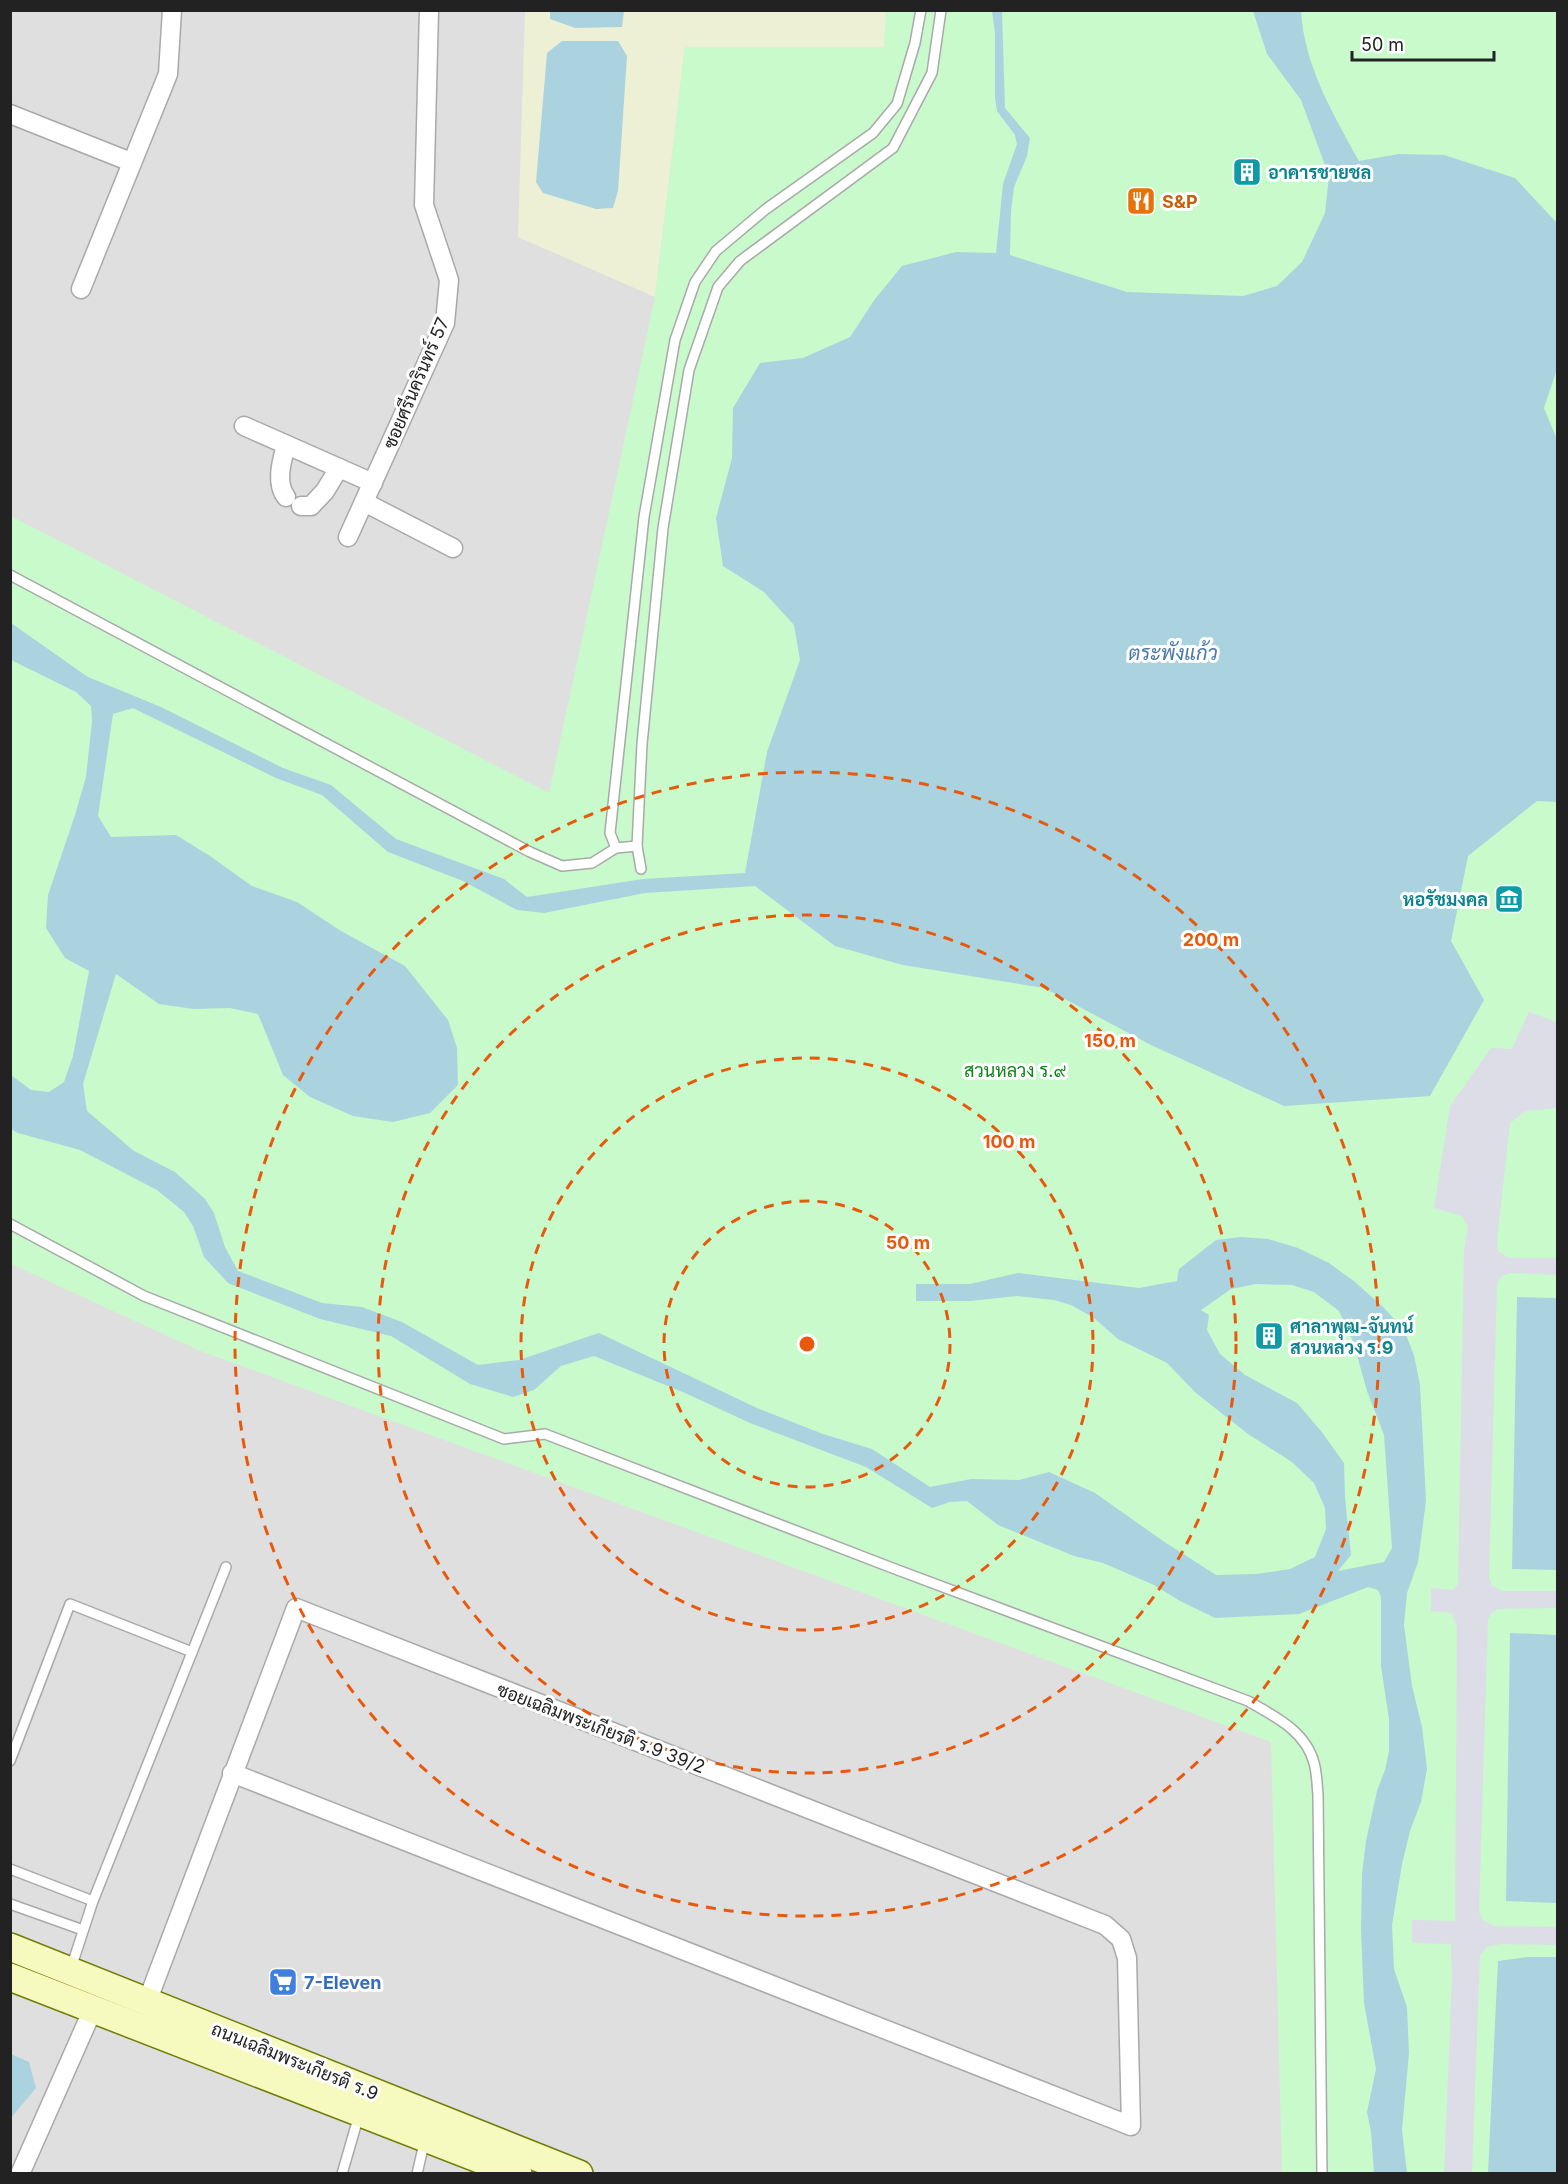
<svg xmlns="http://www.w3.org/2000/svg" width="1568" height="2184" font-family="Inter,Sarabun,sans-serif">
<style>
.residential{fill:#e0dfdf}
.farmland{fill:#eef0d5}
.park{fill:#c8facc}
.plaza{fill:#dddde8}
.water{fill:#aad3df;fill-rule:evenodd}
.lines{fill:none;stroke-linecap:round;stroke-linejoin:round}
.lane-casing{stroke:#a9a9a9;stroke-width:12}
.street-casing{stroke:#a9a9a9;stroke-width:21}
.secondary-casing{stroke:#707d05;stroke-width:30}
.lane{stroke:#fff;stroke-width:9}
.street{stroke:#fff;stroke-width:18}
.secondary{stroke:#f7fabf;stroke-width:27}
.ring{fill:none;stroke:#e8590c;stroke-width:3;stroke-dasharray:10 8}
.labels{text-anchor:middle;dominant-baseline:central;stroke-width:6;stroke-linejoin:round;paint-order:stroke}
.culture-label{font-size:18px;font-weight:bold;fill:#0d838f;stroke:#fff;text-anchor:start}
.food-label{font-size:18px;font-weight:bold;fill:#c56008;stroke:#fff;text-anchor:start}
.street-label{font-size:18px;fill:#222;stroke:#fff}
.park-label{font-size:18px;fill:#0c8416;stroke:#fff}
.shop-label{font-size:18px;font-weight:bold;fill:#366cbe;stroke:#fff;text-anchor:start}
.water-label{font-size:20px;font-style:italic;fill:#4a7aab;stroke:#fff}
.centre{fill:#e8590c;stroke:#fff;stroke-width:3}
.ring-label{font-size:18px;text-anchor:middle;font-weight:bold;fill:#e8590c;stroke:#fff;stroke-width:6;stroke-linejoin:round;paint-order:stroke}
</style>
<rect width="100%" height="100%" fill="#f2efe9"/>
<polygon class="residential" points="11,11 1557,11 1557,2173 11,2174"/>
<polygon class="farmland" points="525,11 886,11 885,47 685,47 655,297 518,237"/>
<polygon class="park" points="886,10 1557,11 1557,2173 1282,2173 1271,1742 198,1350 11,1264 11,516 549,793 655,297 685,47 884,47"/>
<polygon class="plaza" points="1529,1012 1557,1022 1557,1108 1526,1111 1510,1123 1497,1240 1498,1251 1509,1258 1557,1258 1557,1275 1512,1273 1502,1276 1497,1283 1489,1578 1492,1586 1503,1591 1557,1591 1557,1608 1498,1609 1492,1612 1488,1619 1479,1912 1484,1921 1495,1926 1557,1927 1557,1945 1500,1944 1487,1947 1480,1955 1472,2173 1444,2173 1452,1978 1451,1944 1412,1943 1412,1920 1455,1921 1457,1626 1451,1613 1431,1611 1431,1588 1453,1590 1458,1584 1464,1250 1468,1227 1462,1216 1434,1208 1450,1106 1491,1048 1512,1049"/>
<g class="water">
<polygon points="550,11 624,11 622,27 575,28 550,19"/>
<path d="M 992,11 L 1002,11 L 1005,108 L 1030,138 L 1027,156 L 1014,187 L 1011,211 L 1010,255 L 1127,292 L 1243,296 L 1277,286 L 1302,262 L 1325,213 L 1329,176 L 1301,100 L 1267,54 L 1253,11 L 1301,11 C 1304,65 1333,114 1359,161 L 1399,154 L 1444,155 L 1515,178 L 1557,223 L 1557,369 L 1544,408 L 1558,442 L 1557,802 L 1537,801 L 1468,856 L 1451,941 L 1484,1000 L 1430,1096 L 1284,1106 L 1151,1045 L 1044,988 L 903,965 L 835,946 L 755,886 L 645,893 L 544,913 L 517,910 L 463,881 L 388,852 L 322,795 L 276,778 L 133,708 L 113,714 L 98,816 L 111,837 L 176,835 L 210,856 L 252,886 L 297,902 L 341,931 L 405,966 L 448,1020 L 457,1048 L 458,1085 L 430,1113 L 393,1122 L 353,1116 L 310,1097 L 283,1075 L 258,1014 L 230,1008 L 194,1009 L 159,1004 L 116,974 L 83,1084 L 87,1111 L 134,1151 L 175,1172 L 205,1199 L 214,1213 L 225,1247 L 238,1271 L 322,1303 L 362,1307 L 402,1322 L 478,1365 L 519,1360 L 599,1333 L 757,1408 L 823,1434 L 872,1449 L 930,1487 L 971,1479 L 1019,1480 L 1049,1472 L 1095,1493 L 1163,1541 L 1216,1575 L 1256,1574 L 1290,1569 L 1315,1557 L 1326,1529 L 1325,1508 L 1314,1483 L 1292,1462 L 1248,1434 L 1196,1393 L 1167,1363 L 1118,1339 L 1094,1318 L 1071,1305 L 1054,1300 L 1017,1296 L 970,1301 L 916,1301 L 916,1284 L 970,1284 L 1018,1273 L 1139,1288 L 1177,1281 L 1179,1269 L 1216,1240 L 1241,1237 L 1268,1239 L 1298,1248 L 1329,1263 L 1355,1282 L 1384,1308 L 1404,1330 L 1414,1355 L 1420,1385 L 1426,1501 L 1418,1562 L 1407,1593 L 1404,1625 L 1412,1686 L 1422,1727 L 1427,1769 L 1421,1802 L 1410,1831 L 1402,1864 L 1392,1925 L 1394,1969 L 1407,2007 L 1409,2053 L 1402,2130 L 1407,2173 L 1374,2173 L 1371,2132 L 1367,2112 L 1376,2069 L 1364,2003 L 1361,1930 L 1362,1874 L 1366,1841 L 1377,1791 L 1385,1770 L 1389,1751 L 1389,1719 L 1381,1666 L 1381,1597 L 1378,1590 L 1368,1587 L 1299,1614 L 1215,1618 L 1180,1601 L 1154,1585 L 1103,1563 L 1074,1556 L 998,1525 L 967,1501 L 950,1502 L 932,1508 L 866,1467 L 750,1423 L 685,1393 L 594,1356 L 561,1366 L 534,1390 L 513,1397 L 470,1384 L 391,1336 L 320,1319 L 228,1283 L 204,1257 L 193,1226 L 184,1212 L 157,1190 L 80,1150 L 18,1133 L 11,1129 L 11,1075 L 31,1090 L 49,1092 L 64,1082 L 73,1056 L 89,971 L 65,958 L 46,928 L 48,895 L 75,815 L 86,777 L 92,721 L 91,706 L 76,692 L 11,660 L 11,623 L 88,677 L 161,707 L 283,768 L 331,785 L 396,839 L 504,879 L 527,897 L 643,879 L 745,873 L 767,752 L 800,660 L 794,625 L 764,592 L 723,566 L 716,518 L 732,458 L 733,408 L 760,363 L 803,358 L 850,337 L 875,299 L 902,266 L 956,252 L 996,253 L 1003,184 L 1017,144 L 1015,135 L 997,111 L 995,98 L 995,33 ZM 1256,1284 L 1292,1285 L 1314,1292 L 1339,1311 L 1353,1341 L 1367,1391 L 1384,1435 L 1392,1548 L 1384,1562 L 1338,1571 L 1351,1555 L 1345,1498 L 1344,1463 L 1321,1431 L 1297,1403 L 1245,1375 L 1220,1354 L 1207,1330 L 1209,1315 L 1201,1310 L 1231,1289 Z"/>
<polygon points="562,41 618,41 627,56 618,191 613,208 596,209 543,193 536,182 547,53"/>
<polygon points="1517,1297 1557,1298 1557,1570 1512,1569"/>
<polygon points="1510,1633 1557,1635 1557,1903 1506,1901"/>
<polygon points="1528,1957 1557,1957 1557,2173 1488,2173 1498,1961"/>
<polygon points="11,2054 29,2062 36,2088 11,2118"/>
</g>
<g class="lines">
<g class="lane-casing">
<g id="lane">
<polyline points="10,575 530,852 562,866 592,863 616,848 637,846 641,869"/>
<polyline points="637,846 642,744 663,528 689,370 718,287 740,261 893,148 932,73 941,10"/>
<polyline points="616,848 610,833 644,517 675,340 695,282 716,251 766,209 873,133 897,104 915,43 921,10"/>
<path d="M 10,1224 L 144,1296 L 504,1439 L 545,1434 L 895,1569 L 1248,1701 C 1274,1716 1306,1731 1314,1763 C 1317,1773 1317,1785 1318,1795 L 1322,2174"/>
<polyline points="10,1761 70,1604 192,1652"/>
<polyline points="10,1869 93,1901"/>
<polyline points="10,1904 83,1930"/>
<polyline points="71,1968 93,1901 226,1567"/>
<polyline points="342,2174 359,2115"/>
<polyline points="417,2174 425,2139"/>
</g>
</g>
<g class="street-casing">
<g id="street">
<polyline points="10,114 131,162"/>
<polyline points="81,289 168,74 172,10"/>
<polyline points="244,426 373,483"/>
<path d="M 286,497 C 275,483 282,460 286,445"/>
<polyline points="364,502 453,548"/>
<polyline points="301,506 311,506 325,491 339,468"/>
<polyline points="348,537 445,323 449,280 424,205 429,10"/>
<polyline points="147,2002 296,1608 1105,1925 1121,1939 1127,1958 1131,2126 232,1773"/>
<polyline points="20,2174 93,2009"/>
</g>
</g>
<g class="secondary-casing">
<g id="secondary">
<polyline points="10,1947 579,2174"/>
<polyline points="10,1977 518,2174"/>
</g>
</g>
<use href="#lane" class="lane"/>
<use href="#street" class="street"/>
<use href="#secondary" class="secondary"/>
</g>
<g class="ring">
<circle cx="807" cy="1344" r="143"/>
<circle cx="807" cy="1344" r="286"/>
<circle cx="807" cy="1344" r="429"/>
<circle cx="807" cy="1344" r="572"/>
</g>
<defs>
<g id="building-square" transform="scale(1.5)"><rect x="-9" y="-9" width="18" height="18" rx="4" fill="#0f9aa8" stroke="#fff"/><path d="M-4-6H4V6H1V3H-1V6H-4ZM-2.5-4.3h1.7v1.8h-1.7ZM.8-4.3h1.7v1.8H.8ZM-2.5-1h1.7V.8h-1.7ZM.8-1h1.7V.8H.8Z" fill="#fff"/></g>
<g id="restaurant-square" transform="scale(1.5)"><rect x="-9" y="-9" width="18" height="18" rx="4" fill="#e8710a" stroke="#fff"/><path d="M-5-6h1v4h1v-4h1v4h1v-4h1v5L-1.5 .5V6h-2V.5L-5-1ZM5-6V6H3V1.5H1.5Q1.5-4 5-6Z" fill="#fff"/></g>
<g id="museum-square" transform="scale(1.5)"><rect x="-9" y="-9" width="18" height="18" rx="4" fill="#0f9aa8" stroke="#fff"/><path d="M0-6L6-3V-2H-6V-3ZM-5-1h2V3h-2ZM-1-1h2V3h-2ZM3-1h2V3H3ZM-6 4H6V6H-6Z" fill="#fff"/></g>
<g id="supermarket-square" transform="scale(1.5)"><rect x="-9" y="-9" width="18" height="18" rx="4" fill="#3f7fe0" stroke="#fff"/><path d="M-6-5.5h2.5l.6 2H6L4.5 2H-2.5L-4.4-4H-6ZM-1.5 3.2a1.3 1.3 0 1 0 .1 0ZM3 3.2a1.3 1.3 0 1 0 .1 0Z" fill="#fff"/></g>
</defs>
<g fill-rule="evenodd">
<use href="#building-square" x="1247" y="172"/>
<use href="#restaurant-square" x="1141" y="201"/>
<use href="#museum-square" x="1509" y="899"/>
<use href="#building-square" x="1269" y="1336"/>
<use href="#supermarket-square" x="283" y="1982"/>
</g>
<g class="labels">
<g class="culture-label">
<text x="1268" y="172">อาคารชายชล</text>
<text x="1488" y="899" text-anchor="end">หอรัชมงคล</text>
<text x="1290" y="1326">ศาลาพุฒ-จันทน์<tspan x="1290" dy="21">สวนหลวง ร.9</tspan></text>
</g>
<g class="food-label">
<text x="1162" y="201">S&amp;P</text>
</g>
<g class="street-label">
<text transform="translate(416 383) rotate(-67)">ซอยศรีนครินทร์ 57</text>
<text transform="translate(601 1728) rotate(21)">ซอยเฉลิมพระเกียรติ ร.9 39/2</text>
<text transform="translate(295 2061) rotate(22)">ถนนเฉลิมพระเกียรติ ร.9</text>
</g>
<g class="park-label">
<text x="1015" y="1070">สวนหลวง ร.๙</text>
</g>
<g class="shop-label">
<text x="304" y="1982">7-Eleven</text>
</g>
<g class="water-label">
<text x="1173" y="653">ตระพังแก้ว</text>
</g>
</g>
<circle cx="807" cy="1344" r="9" class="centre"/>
<g class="ring-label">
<text x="1211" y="946">200 m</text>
<text x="1110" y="1047">150 m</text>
<text x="1009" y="1148">100 m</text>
<text x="908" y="1249">50 m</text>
</g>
<rect width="1568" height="2184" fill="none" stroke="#222222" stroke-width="24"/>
<path d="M1352 51v9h142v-9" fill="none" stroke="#222222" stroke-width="3"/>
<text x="1361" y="51" font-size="18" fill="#222222" stroke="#ffffff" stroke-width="4.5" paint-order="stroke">50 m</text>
</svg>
